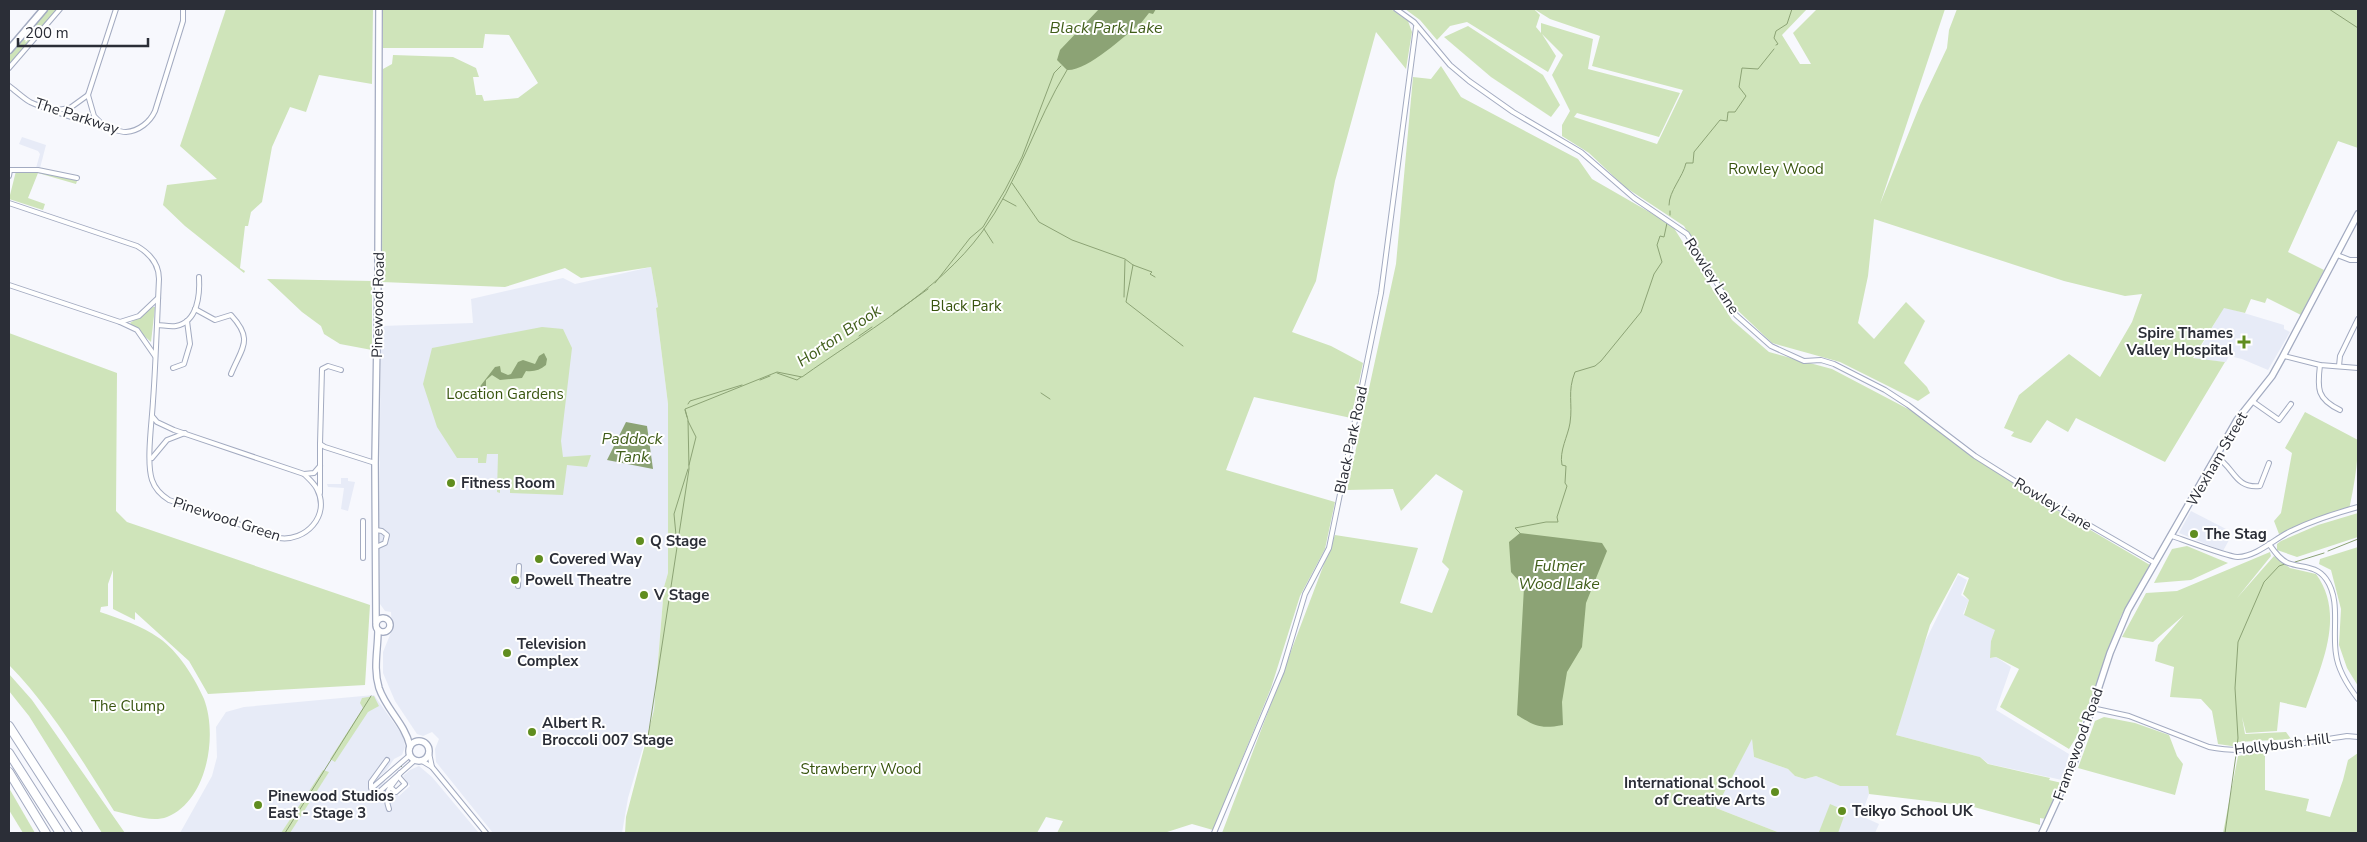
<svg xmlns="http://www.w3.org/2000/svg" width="2367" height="842" font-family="'Nunito Sans',sans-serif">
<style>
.built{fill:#e7ebf7}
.green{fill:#cfe4ba;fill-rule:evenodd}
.water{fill:#8ca375}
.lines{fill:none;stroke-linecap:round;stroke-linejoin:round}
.stream{stroke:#8ca375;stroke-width:1}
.street-casing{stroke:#a3abc1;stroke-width:6}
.secondary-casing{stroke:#a3abc1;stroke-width:8}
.primary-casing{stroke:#a3abc1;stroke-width:9}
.highway-casing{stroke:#a3abc1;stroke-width:10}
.street{stroke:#fff;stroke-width:4}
.secondary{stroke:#fff;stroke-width:5.5}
.primary{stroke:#fff;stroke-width:6}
.highway{stroke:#fff;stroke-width:8}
.poi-dot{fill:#608d1f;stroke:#fff;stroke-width:2}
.labels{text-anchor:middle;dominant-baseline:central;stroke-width:4;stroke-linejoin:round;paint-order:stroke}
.street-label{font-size:15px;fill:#2b2e37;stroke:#fff}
.park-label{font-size:15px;fill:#38540e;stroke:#fff}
.poi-label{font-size:15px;font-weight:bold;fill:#2b2e37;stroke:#fff;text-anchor:start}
.water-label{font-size:16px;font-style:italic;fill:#415e1a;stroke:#fff}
</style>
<rect width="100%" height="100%" fill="#f7f8fd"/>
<g class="built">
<polygon points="22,137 46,145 40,168 36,168 40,154 38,151 19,144"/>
<polygon points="651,267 658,307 656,308 668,404 668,573 664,587 654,710 628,798 622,833 493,833 436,762 435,749 439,739 432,732 423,736 417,734 395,701 383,673 383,652 392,630 391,612 385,611 380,604 379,518 381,326 473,323 471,299 563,278 575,284"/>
<polygon points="2224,307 2284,325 2284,329 2290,332 2268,370 2242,359 2229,356 2226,362 2194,359"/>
<polygon points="341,478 348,478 348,481 355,482 348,511 341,509 344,488 328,487 327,484 341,484"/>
<polygon points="2191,511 2226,529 2229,540 2223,551 2179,533"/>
<polygon points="1958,575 1967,580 1961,595 1969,600 1963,614 1996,630 1991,641 1991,658 1996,657 2011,667 1996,710 2069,754 2062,780 1989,764 1980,757 1896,735 1919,654"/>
<polygon points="374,695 403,736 405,747 402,755 394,759 386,771 380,776 386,783 384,786 399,796 410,786 403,776 410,770 419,766 432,777 479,833 180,833 212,776 217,757 216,727 226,712 244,707"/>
<polygon points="1752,738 1754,757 1788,769 1795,776 1805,779 1816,776 1840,786 1868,786 1869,794 1861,816 1879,824 1875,833 1780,833 1716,808"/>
</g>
<g class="green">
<polygon points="49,9 60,9 9,64 9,55"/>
<polygon points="226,9 373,9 372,84 319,75 306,112 290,107 272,147 262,202 251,212 248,226 245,226 240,268 245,271 244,273 185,226 163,205 167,185 217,179 180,146"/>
<polygon points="383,9 1391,9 1408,21 1412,32 1406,69 1376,32 1335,181 1316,281 1292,332 1331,346 1363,363 1351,418 1254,397 1226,470 1335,502 1325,549 1300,596 1271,688 1213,830 1192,824 1164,833 1057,833 1063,821 1046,817 1037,833 625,833 626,817 654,710 664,587 668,573 668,404 656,308 658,307 651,267 581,278 565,268 505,287 382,282 383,69 392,64 393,55 453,57 476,68 479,77 473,77 476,95 482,95 484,101 518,98 538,83 509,35 485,34 483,48 383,48"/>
<path d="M 1405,9 L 1807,9 L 1782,35 L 1800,64 L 1811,64 L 1793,33 L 1817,9 L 1945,9 L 1880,204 L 1920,105 L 1947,48 L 1949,30 L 1957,9 L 2358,9 L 2358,148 L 2338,141 L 2288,252 L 2324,270 L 2301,315 L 2267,298 L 2265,303 L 2251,299 L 2245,313 L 2224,308 L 2193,358 L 2225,362 L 2165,462 L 2076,418 L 2068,432 L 2047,420 L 2031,443 L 2011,436 L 2014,432 L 2004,428 L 2019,395 L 2069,354 L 2100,377 L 2132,322 L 2142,294 L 2125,296 L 2064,281 L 1874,219 L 1868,276 L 1858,323 L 1874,339 L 1906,302 L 1925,321 L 1904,363 L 1927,387 L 1930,393 L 1918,401 L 1840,362 L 1772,343 L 1731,304 L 1684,226 L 1625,187 L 1589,153 L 1562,136 L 1562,125 L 1570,111 L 1552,75 L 1563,55 L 1542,34 L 1556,56 L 1548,72 L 1467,22 L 1450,26 L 1437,40 L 1420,20 ZM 1534,9 L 1550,19 L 1600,36 L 1592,66 L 1683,90 L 1657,144 L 1574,117 L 1577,113 L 1659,137 L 1680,93 L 1588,69 L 1593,39 L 1541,23 L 1541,33 L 1536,27 L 1540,15 Z"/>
<polygon points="1468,26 1543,75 1560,105 1551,117 1491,77 1444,37"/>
<polygon points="1441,66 1461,97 1578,159 1592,179 1672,225 1732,320 1769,352 1832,369 1910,410 1968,448 2024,491 2150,565 2121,616 2077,736 2069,749 2000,707 2019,669 1996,657 1990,658 1991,641 1995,630 1964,615 1969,600 1963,594 1969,578 1958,573 1930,625 1896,735 1980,757 1988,764 2050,778 2049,780 2062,783 2046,819 2040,818 2040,825 1970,806 1869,794 1868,786 1840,786 1816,776 1805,779 1795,776 1788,769 1754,757 1752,739 1716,808 1780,833 1222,833 1335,535 1418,548 1400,603 1432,613 1449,569 1442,562 1463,491 1436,474 1401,511 1393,489 1347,490 1396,264 1413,77 1431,79"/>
<polygon points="32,170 62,175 77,181 76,184 38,173 28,198 45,204 43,210 9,199 16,171"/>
<polygon points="267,279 372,281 372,350 340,344 324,334 321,326 302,312"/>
<polygon points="153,307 155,307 151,342 130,323"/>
<polygon points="542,327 563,329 572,348 561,441 563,457 591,455 587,467 567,465 563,495 510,493 510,487 505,484 500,486 500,493 497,492 498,454 487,454 486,463 478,463 478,458 457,458 437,427 423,384 432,348"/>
<path d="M 9,333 L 117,373 L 116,511 L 127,522 L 370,605 L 365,685 L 208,694 L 189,661 L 135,612 L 135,620 L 113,609 L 113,570 L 108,584 L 108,606 L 101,607 L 100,612 C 120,619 141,625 159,638 C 178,651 195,678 204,699 C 218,736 207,801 167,817 C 151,823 129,814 114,811 C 82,760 51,708 9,665 Z"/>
<path d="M 2305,412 L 2358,440 C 2358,464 2354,486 2349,510 L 2279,534 L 2274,521 L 2281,513 L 2292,453 L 2285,448 Z"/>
<polygon points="2358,513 2358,537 2297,557 2277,550 2277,544 2281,541 2318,525"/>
<polygon points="2187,546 2228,563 2191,580 2154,583 2172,549"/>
<polygon points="2358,547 2358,686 2347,668 2339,645 2341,609 2331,570 2319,564 2320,559"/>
<path d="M 2270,552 L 2271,556 L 2237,598 L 2274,556 L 2290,568 L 2316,574 C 2346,615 2321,666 2306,708 L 2280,702 L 2277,731 L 2246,733 L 2242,717 L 2245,734 L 2286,732 L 2291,739 L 2238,742 L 2238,747 L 2218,744 L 2212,711 L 2201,699 L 2170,697 L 2174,667 L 2155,661 L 2158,645 L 2184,615 L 2153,642 L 2122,637 L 2146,593 L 2177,591 Z"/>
<polygon points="9,674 32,700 125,833 102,833 29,716 9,691"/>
<polygon points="374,696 379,706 368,712 335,762 330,759 363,708 360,703 362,698"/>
<polygon points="2104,717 2135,723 2169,735 2177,756 2183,764 2175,795 2078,768 2095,721"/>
<polygon points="2265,751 2265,790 2309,799 2306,811 2330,817 2343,780 2348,760 2358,753 2357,833 2223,833 2238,756"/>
<polygon points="323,770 329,772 290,833 281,833"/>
<polygon points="9,788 35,833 23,833 9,810"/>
<polygon points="1830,804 1846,811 1838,833 1821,833 1819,832"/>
</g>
<g class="water">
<path d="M 1099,9 L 1156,9 L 1153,14 L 1149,13 L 1141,23 C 1124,36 1088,71 1067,70 L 1057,60 L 1060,50 Z"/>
<path d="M 544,353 L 547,359 L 546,365 C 540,370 534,372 526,371 L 522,378 L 500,380 L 492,375 L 486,380 L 486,394 L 480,394 L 478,389 L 495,367 L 500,366 L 501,372 L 508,375 L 511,374 L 518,362 L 523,360 L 535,364 L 539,356 Z"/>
<polygon points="626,422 647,426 653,469 607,460"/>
<path d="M 1520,533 L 1602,543 L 1607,551 L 1586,603 L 1582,647 L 1567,672 L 1562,702 L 1563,725 C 1541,729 1536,727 1517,715 L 1524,587 L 1511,572 L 1509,542 Z"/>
</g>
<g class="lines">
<g class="stream">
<polyline points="2329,9 2358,28"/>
<polyline points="1776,45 1778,44 1774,38 1776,31 1787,24 1792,9"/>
<polyline points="1012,183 1039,222 1072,240 1125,259 1133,265 1152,272 1150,274 1155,277"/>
<polyline points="1003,199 1016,206"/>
<path d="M 1669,205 C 1669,191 1683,177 1686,163 L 1693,163 L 1694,152 L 1720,120 L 1727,121 L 1728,112 L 1735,112 L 1746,96 L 1739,87 L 1742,68 L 1758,69 L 1774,49"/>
<polyline points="1670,211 1670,215"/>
<polyline points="984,229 993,243"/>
<polyline points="1133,265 1126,302 1183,346"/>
<polyline points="935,283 970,238 983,227 1005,190 1022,157 1054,73 1061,66"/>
<polyline points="1124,297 1125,260"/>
<polyline points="893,314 928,289"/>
<polyline points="859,336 872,327"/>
<polyline points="777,373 797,380 801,377"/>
<polyline points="760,380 770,376"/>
<polyline points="1041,393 1050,399"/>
<polyline points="688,404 690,401 742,385"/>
<polyline points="685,410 687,417"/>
<polyline points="688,421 696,437 689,465"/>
<path d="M 1520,533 L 1515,528 L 1546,522 L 1558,522 L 1557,517 L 1567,486 L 1565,483 L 1566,466 L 1562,465 C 1559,451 1568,436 1570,423 C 1573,403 1567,392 1575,372 L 1595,366 L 1601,361 L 1641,312 L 1654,274 L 1662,262 L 1657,245 L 1660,236 L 1664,237 L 1667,223"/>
<polyline points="676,535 674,514 688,469"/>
<polyline points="2328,551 2358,539"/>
<polyline points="2295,562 2324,553"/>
<path d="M 648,737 L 689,469 L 688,420 L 685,409 L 777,372 L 802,377 C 862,334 938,292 982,232 C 1018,183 1035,122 1067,70"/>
<polyline points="2237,747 2238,738 2235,688 2238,642 2264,582 2279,566 2285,564"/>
<polyline points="401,766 402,767"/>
<polyline points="285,833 371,696"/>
<polyline points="2225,833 2236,755"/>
</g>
<g class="street-casing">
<g id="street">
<polyline points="1396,9 1414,22 1450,65 1469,81 1513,112 1581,152 1634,198 1687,234 1736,315 1771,346 1804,361 1821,360 1834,364 1885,390 1908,405 1975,456 2037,495 2155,563"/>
<polyline points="9,68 60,9"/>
<path d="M 9,86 C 16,91 23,98 30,102 C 43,108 113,132 126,132 C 139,131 150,122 155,111 L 183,21 L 183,9"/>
<polyline points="88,95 94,116 103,125"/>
<polyline points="57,110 70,108 88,95 116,9"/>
<polyline points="9,176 10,170 38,170 77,178"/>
<path d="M 9,203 L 137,246 C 149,253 159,264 159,279 C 157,319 156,360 153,401 C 152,421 146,462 152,480 C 155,489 161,495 169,500 L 279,538 C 305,542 331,516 317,489 C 314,483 309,479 304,474 L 174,430 L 157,422 L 152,416"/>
<polyline points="2337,255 2350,260 2358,260"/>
<polyline points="9,285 120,322 139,316 158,298"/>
<path d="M 195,309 L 215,320 L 231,315 C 254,340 242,347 231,374"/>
<polyline points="120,322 137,330 155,356"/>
<path d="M 157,325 C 162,325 170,327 176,326 C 198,322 200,294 199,277"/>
<polyline points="2284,356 2320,365 2358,368"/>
<path d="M 2320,365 C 2317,389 2317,399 2340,410"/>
<polyline points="2339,366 2340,356 2358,319"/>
<polyline points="173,368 184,364 190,344 187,321"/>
<polyline points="2252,401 2279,420 2291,404"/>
<polyline points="320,444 322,369 328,366 341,370"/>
<path d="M 2216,457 C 2234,466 2234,489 2260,486 L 2269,463"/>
<polyline points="152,458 167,440 185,433"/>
<polyline points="304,474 314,473 320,466"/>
<polyline points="320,493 320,444 325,447 375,463"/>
<polyline points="363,521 363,558"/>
<polyline points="376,530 382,531 387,535 385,543 376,547"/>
<path d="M 2172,536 C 2181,539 2231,558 2238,557 C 2258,556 2275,538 2293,530 C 2314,520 2336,513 2358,507"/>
<path d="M 2269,544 C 2274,551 2280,560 2288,563 C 2302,568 2316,565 2326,579 C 2341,600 2332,630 2336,654 C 2338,671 2348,686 2358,699"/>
<polyline points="518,586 519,566"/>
<path d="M 2092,708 L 2129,716 L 2209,747 C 2254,756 2302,742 2347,736 L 2358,737"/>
<polyline points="429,753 432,767"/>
<polyline points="422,761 432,767 486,833"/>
<polyline points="389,786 396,792 405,784 398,776"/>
<polyline points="371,788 371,782 387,760"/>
<polyline points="372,788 410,755"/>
<polyline points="379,792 415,760"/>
<path d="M 389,809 C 382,787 392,790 400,773"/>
<polyline points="1214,833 1282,671 1305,594 1329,548 1381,293 1416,27"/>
</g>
</g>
<g class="secondary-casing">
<g id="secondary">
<circle cx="383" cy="625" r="7"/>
<polyline points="376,622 375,463 378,276 379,9"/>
<path d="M 378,630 C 378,650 373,668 379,688 C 386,709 405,724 410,746"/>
<circle cx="419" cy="751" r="10"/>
<polyline points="2042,833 2074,763 2110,653 2128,610 2237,420 2272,376 2282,358 2358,214"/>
</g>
</g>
<g class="primary-casing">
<polyline id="primary" points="9,50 44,9"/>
</g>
<g class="highway-casing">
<g id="highway">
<polyline points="9,726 78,833"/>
<polyline points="9,753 60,833"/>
<polyline points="9,772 46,833"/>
</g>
</g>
<use href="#street" class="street"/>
<use href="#secondary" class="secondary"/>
<use href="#primary" class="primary"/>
<use href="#highway" class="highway"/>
</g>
<g class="poi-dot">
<path d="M2241.5 334.5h5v5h5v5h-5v5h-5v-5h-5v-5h5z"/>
<circle cx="451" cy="483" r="5"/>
<circle cx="2194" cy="534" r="5"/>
<circle cx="640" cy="541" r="5"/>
<circle cx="539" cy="559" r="5"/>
<circle cx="515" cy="580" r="5"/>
<circle cx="644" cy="595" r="5"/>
<circle cx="507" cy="653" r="5"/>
<circle cx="532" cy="732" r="5"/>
<circle cx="1775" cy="792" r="5"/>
<circle cx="258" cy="805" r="5"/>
<circle cx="1842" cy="811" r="5"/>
</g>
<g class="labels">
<g class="street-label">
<text transform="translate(77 116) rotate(18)">The Parkway</text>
<text transform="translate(1712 276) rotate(57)">Rowley Lane</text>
<text transform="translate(378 305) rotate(-89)">Pinewood Road</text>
<text transform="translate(1351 440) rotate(-78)">Black Park Road</text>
<text transform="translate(2217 459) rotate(-60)">Wexham Street</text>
<text transform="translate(2053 504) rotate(31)">Rowley Lane</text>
<text transform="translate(227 519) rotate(18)">Pinewood Green</text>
<text transform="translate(2078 744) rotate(-70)">Framewood Road</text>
<text transform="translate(2282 744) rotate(-7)">Hollybush Hill</text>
</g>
<g class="park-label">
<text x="1776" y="169">Rowley Wood</text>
<text x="966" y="306">Black Park</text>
<text x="505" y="394">Location Gardens</text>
<text x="128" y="706">The Clump</text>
<text x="861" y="769">Strawberry Wood</text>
</g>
<g class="poi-label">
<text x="2233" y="333" text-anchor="end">Spire Thames<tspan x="2233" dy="17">Valley Hospital</tspan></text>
<text x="461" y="483">Fitness Room</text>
<text x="2204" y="534">The Stag</text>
<text x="650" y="541">Q Stage</text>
<text x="549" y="559">Covered Way</text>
<text x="525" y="580">Powell Theatre</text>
<text x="654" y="595">V Stage</text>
<text x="517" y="644">Television<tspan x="517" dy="17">Complex</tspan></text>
<text x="542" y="723">Albert R.<tspan x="542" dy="17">Broccoli 007 Stage</tspan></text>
<text x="1765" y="783" text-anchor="end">International School<tspan x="1765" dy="17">of Creative Arts</tspan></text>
<text x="268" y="796">Pinewood Studios<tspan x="268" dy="17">East - Stage 3</tspan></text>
<text x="1852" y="811">Teikyo School UK</text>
</g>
<g class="water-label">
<text x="1106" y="28">Black Park Lake</text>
<text transform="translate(839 336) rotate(-34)">Horton Brook</text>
<text x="632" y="439">Paddock<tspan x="632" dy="18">Tank</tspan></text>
<text x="1559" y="566">Fulmer<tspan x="1559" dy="18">Wood Lake</tspan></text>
</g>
</g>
<rect width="2367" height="842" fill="none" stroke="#2b2e37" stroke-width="20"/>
<path d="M18 38v8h130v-8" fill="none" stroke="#2b2e37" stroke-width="2.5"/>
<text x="25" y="38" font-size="15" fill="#2b2e37" stroke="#ffffff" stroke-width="4" paint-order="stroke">200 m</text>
</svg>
